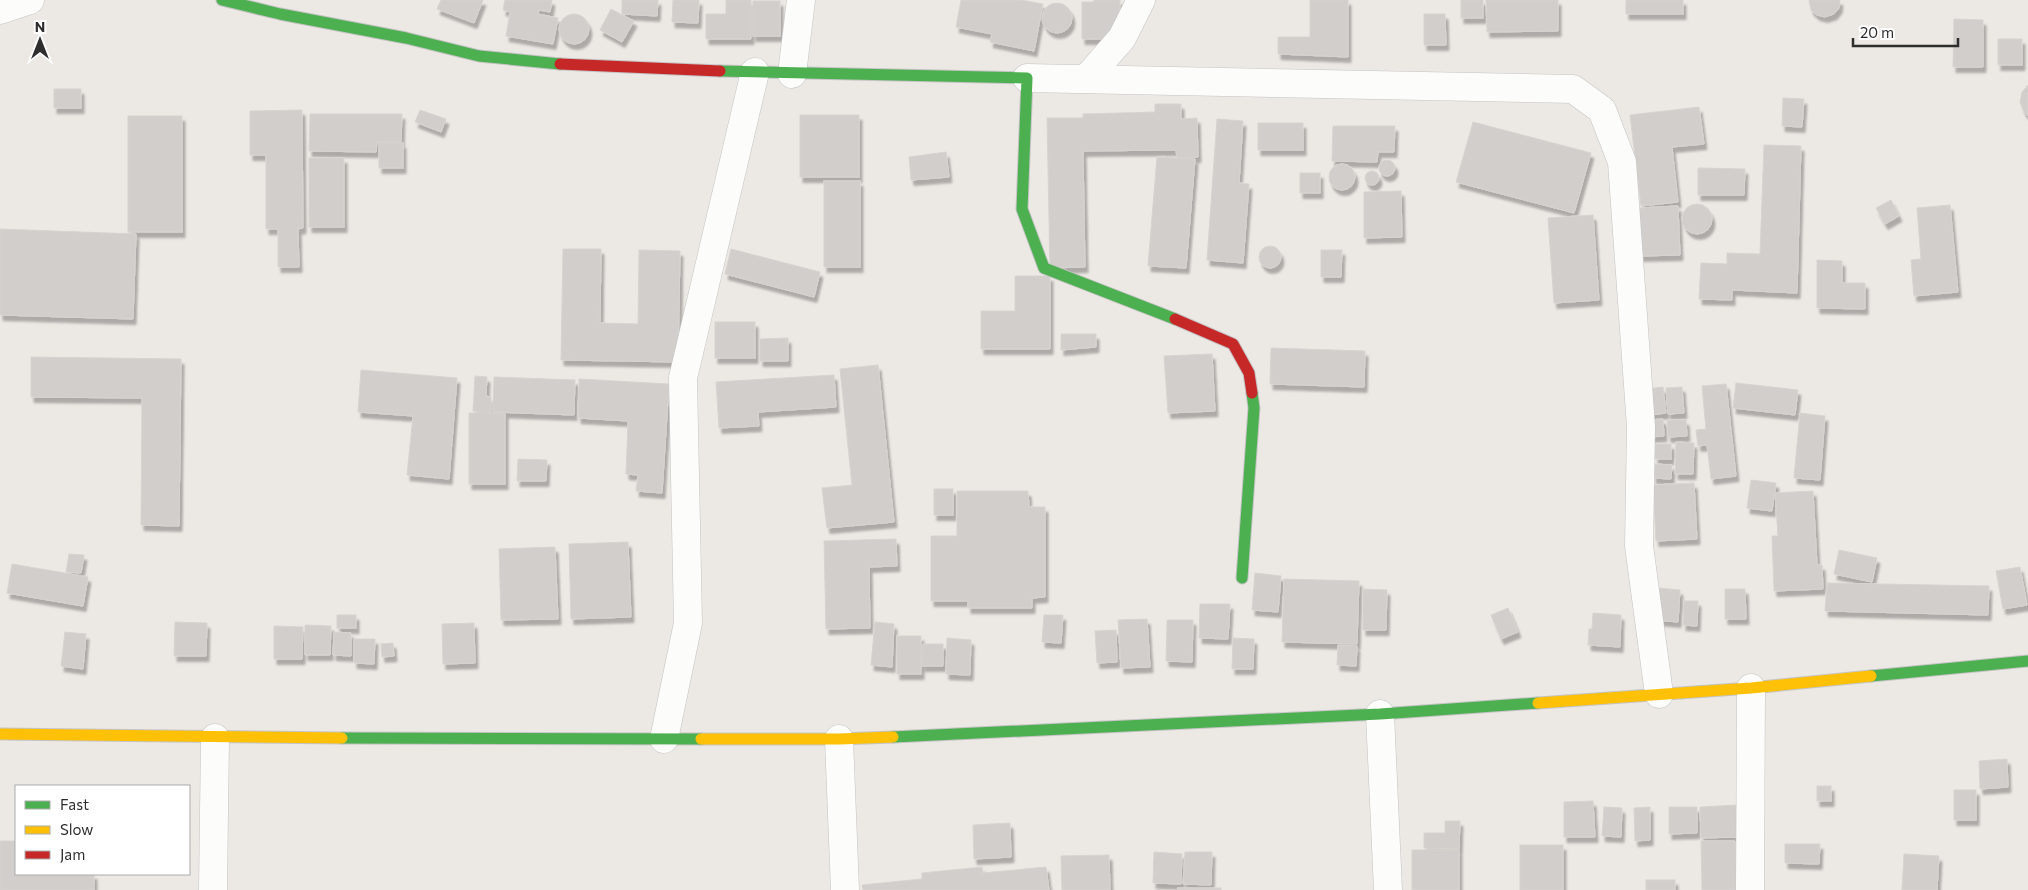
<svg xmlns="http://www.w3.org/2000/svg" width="2028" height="890" font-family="Commissioner,sans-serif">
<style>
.building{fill:#d1cecb;stroke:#d7d4d0;filter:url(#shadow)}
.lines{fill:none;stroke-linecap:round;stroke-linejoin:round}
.street-casing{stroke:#c5c4c5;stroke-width:29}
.fast-casing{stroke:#c5c4c5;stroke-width:13}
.slow-casing{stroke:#c5c4c5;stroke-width:13}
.jam-casing{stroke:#c5c4c5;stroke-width:13}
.street{stroke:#fcfcfb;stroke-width:28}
.fast{stroke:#4caf50;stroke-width:11}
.slow{stroke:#ffc107;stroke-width:11}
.jam{stroke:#c62828;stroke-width:11}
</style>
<defs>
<filter id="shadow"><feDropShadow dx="3" dy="5.5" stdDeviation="1" flood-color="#0004"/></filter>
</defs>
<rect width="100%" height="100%" fill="#ece8e4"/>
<g class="building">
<polygon points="441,0 483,0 474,23 437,9"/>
<polygon points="505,0 552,0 550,12 539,10 538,14 558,18 553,44 506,36 510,12 503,10"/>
<polygon points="622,0 658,0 657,16 622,14"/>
<polygon points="673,0 699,0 698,23 672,22"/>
<polygon points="726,0 751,0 751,39 706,39 706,14 726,14"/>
<polygon points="961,0 1021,0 1043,4 1034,51 990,42 992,34 956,27"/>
<polygon points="1094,0 1120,0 1119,39 1082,39 1082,2 1094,2"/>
<polygon points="1310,0 1348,0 1348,57 1278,54 1278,37 1310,37"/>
<rect x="1461" y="0" width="22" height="18"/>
<polygon points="1486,0 1558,0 1558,31 1487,32"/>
<rect x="1626" y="0" width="57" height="14"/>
<polygon points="1809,0 1840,0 1839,8 1834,14 1825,17 1817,15 1811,10"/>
<rect x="753" y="1" width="27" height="35"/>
<circle cx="1057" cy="18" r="15"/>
<polygon points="611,9 634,21 622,42 600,30"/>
<polygon points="1424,14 1445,14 1446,45 1424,45"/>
<circle cx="574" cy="29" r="15"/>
<polygon points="1954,19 1983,20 1983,67 1953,67"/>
<rect x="1998" y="39" width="24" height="26"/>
<polygon points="2028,85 2028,116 2024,112 2020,102 2022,92"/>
<rect x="54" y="89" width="27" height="19"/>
<polygon points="1783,98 1804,99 1802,127 1782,126"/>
<polygon points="1155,104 1181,104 1181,119 1197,118 1198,157 1177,158 1176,150 1083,151 1085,267 1050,268 1047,118 1083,118 1083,114 1155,112"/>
<polygon points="1699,107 1704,144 1672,147 1678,202 1641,206 1630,115"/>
<polygon points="302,110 303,228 298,229 299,267 278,267 278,229 266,229 266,155 250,155 250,111"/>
<polygon points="420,110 446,119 441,132 415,122"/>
<polygon points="310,114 402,114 401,142 377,142 376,152 309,151"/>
<rect x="800" y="115" width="59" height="62"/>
<rect x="128" y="116" width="54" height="116"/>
<polygon points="1217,119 1243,121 1239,183 1249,184 1243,263 1207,260"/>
<polygon points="1473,122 1591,153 1574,213 1456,182"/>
<rect x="1258" y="123" width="45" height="27"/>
<polygon points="1333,126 1395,126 1394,152 1378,152 1377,162 1332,161"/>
<rect x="379" y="143" width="24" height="25"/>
<polygon points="1764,145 1801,146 1797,293 1732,290 1732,300 1699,299 1701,263 1727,264 1727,253 1760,254"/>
<polygon points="946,152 949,177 911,180 909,157"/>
<polygon points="1157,157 1195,159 1186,268 1148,266"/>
<rect x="309" y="158" width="35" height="69"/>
<circle cx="1387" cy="168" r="8"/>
<circle cx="1342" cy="177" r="13"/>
<polygon points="1698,168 1745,169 1744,195 1698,195"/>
<circle cx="1372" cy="178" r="7"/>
<rect x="1300" y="173" width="20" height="20"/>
<rect x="824" y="181" width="36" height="86"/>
<polygon points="1401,191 1402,237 1364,238 1364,192"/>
<polygon points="1891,200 1899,216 1885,224 1876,208"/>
<circle cx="1697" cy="219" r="15"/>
<polygon points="1950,205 1958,292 1914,296 1911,260 1921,259 1917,208"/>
<polygon points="1678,206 1680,255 1640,256 1639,208"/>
<polygon points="1593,215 1599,300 1554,303 1548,218"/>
<polygon points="0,229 136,234 133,319 0,315"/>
<circle cx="1270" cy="257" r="11"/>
<polygon points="563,249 601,249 600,323 638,324 639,250 680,251 678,362 561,360"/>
<polygon points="731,249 820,272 814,297 725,274"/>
<polygon points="1321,250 1342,250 1341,277 1321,277"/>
<polygon points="1817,260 1842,261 1842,283 1865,283 1865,309 1817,308"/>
<polygon points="1015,276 1050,276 1050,349 981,349 981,311 1015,311"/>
<rect x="715" y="322" width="40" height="36"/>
<polygon points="1061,334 1096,334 1096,347 1061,350"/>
<polygon points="788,338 788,361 760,361 760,339"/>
<polygon points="1271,348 1365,351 1364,387 1270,384"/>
<polygon points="1212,354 1215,411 1168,413 1164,356"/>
<polygon points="31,357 181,359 179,526 141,525 142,398 31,397"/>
<polygon points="878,365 894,522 827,528 822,488 852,485 840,369"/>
<polygon points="361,370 457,378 449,479 407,475 413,416 358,412"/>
<polygon points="834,375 836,407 758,412 759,426 719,428 716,382"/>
<polygon points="475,376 487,377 486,396 491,397 491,412 473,411"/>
<polygon points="494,377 575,380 574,415 493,412"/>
<polygon points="579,379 669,384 662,493 636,491 638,475 626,474 628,421 578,418"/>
<polygon points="1736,383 1798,390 1795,415 1733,408"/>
<polygon points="1726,384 1736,476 1711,479 1707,445 1698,446 1696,430 1706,429 1702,386"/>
<polygon points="1663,387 1666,413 1650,415 1647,389"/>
<polygon points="1682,387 1684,413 1668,414 1666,388"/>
<rect x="469" y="413" width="36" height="71"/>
<polygon points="1800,413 1825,416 1820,480 1794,478"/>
<polygon points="1663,419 1664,436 1650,437 1649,420"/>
<polygon points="1667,420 1686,420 1687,436 1668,437"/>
<polygon points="1676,442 1694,443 1693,474 1675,474"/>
<rect x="1655" y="444" width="16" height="15"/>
<polygon points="518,459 547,460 546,481 517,481"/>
<polygon points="1654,464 1672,465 1671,479 1653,478"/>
<polygon points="1751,480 1776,483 1772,511 1747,508"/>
<polygon points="1694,483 1697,539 1656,541 1653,485"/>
<rect x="934" y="489" width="19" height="26"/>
<polygon points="957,491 1028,491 1029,507 1045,507 1045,597 1032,598 1032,608 968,608 968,601 931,601 931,536 957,536"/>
<polygon points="1813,491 1817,565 1822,565 1823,589 1774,591 1772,536 1778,536 1775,493"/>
<polygon points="896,539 897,566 869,567 870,628 826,629 824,541"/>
<polygon points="628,542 631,617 571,619 569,544"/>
<polygon points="555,547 558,619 501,620 499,549"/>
<polygon points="1839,550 1877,558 1872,582 1834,574"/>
<polygon points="69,554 84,555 81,573 66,572"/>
<polygon points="12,564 88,577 83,606 7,593"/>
<polygon points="2020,567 2027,605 2003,609 1996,571"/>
<polygon points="1255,573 1281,576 1278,612 1252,610"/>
<polygon points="1284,579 1359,581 1357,644 1282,642"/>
<polygon points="1827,583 1989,586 1988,615 1825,611"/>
<polygon points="1659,588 1680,590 1678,622 1656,620"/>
<polygon points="1363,589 1387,590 1386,630 1363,630"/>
<polygon points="1725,589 1745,589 1746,619 1725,619"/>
<polygon points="1684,601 1698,601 1697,626 1683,625"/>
<polygon points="1200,604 1230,604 1228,639 1199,638"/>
<polygon points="1508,608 1518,632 1501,639 1491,615"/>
<polygon points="1593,613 1621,615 1620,647 1588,645 1589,629 1592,629"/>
<rect x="337" y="615" width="19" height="13"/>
<polygon points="1044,615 1063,615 1061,643 1042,642"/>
<polygon points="1147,619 1150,667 1121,668 1118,620"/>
<polygon points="1167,620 1193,620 1192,662 1166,661"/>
<polygon points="175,622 207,623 206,656 174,656"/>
<polygon points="875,622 894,624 892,667 871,665"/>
<polygon points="474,623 475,663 443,664 442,624"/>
<polygon points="305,625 331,626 330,655 305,655"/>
<polygon points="274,626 303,627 302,659 274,659"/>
<polygon points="1116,630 1117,662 1097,663 1095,631"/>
<polygon points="65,632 86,634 83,669 61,666"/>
<polygon points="334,632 351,633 351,656 333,655"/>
<rect x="897" y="636" width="24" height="38"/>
<polygon points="947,638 971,640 970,675 946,674"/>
<polygon points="1233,638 1254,639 1253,669 1232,669"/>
<polygon points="354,639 375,639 374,664 354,663"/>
<polygon points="393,643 394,656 382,657 381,644"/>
<polygon points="923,644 943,644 943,666 922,666"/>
<polygon points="1338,645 1357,646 1356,666 1337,665"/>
<polygon points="2007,759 2008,787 1980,789 1979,761"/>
<rect x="1817" y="786" width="14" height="15"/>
<rect x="1954" y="790" width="22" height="30"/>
<polygon points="1593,801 1595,837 1564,837 1564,802"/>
<polygon points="1736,805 1738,837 1701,838 1700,807"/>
<polygon points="1604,807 1622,808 1621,837 1602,836"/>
<polygon points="1650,807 1650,840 1635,841 1634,808"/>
<polygon points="1669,807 1697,807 1697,833 1669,834"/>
<polygon points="1445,821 1460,821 1459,849 1424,848 1424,833 1445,833"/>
<polygon points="1010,823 1011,857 974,859 973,825"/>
<polygon points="0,841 16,841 16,874 94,874 94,890 0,890"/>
<polygon points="1701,841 1735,841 1736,890 1702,890"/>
<polygon points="1785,844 1820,844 1819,864 1785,863"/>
<rect x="1520" y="845" width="43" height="45"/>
<rect x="1412" y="850" width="47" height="40"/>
<polygon points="1154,852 1182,854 1181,884 1153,883"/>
<polygon points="1185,852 1212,852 1211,885 1183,884"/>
<polygon points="1904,854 1939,856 1937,890 1902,890"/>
<polygon points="1109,855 1110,890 1062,890 1061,856"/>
<polygon points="982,867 983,873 1046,867 1049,890 863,890 862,885 922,879 922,873"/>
<rect x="1646" y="880" width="29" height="10"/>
<rect x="1178" y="888" width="43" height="2"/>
</g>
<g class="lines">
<g class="street-casing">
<g id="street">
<polyline points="0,10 30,0"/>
<polyline points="792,74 801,0"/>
<polyline points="1027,78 1573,89 1602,110 1622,162 1641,427 1639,546 1659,694"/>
<polyline points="1086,79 1122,38 1141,0"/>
<polyline points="1380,714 1388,890"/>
<polyline points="664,739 688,623 683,378 755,72"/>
<polyline points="839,739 845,890"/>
<polyline points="213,890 215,738"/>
<polyline points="1750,890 1751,688"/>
</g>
</g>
<g class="fast-casing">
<g id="fast">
<polyline points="222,0 280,14 406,38 479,56 560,64"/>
<polyline points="720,71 1027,78 1022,209 1044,268 1175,319"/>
<polyline points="1242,578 1254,408 1252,393"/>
<polyline points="1871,676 2028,661"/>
<polyline points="893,737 1380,714 1538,703"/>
<polyline points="342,738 701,739"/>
</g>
</g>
<g class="slow-casing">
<g id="slow">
<polyline points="1538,703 1751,688 1871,676"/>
<polyline points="0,734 342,738"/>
<polyline points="701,739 839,739 893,737"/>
</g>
</g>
<g class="jam-casing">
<g id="jam">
<polyline points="560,64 720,71"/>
<polyline points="1175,319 1233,344 1249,373 1252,393"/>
</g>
</g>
<use href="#street" class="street"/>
<use href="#fast" class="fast"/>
<use href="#slow" class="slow"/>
<use href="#jam" class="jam"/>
</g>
<rect x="15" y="785" width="175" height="90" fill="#ffffff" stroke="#ababab"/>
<rect x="25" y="801" width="25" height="8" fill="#4caf50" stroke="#ababab"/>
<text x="60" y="810" font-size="15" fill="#2e2e2e">Fast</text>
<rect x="25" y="826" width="25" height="8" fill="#ffc107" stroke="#ababab"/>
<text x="60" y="835" font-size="15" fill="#2e2e2e">Slow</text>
<rect x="25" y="851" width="25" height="8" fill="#c62828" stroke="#ababab"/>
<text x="60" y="860" font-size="15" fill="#2e2e2e">Jam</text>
<g transform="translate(40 40)" stroke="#ffffff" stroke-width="4" paint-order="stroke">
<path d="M0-4L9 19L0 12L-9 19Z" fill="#2e2e2e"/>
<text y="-8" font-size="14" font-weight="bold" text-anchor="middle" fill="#2e2e2e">N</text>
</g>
<path d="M1853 38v8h105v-8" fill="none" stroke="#2e2e2e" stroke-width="2.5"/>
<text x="1860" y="38" font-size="15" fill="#2e2e2e" stroke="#ffffff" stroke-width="4" paint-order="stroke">20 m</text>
</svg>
